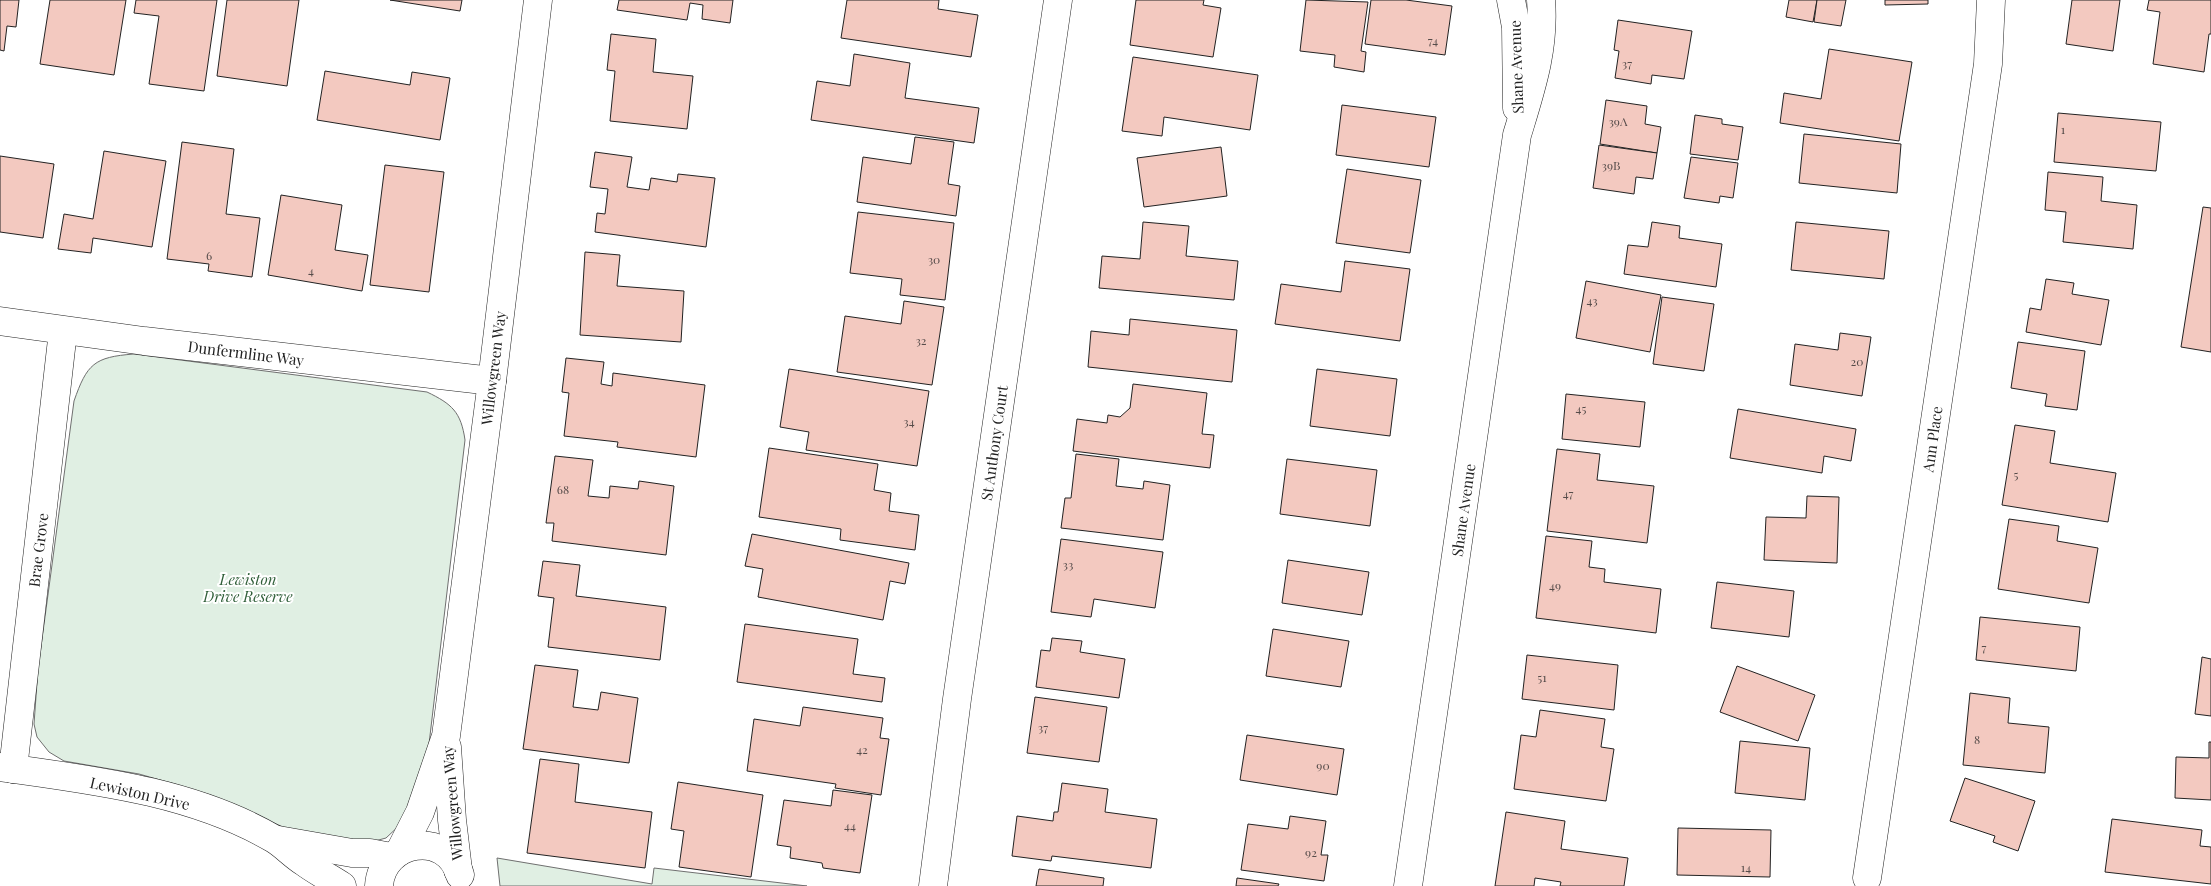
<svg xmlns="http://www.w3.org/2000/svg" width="2211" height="886" font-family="'Playfair Display',serif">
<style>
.green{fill:#e0efe3;stroke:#6f6f6f}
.building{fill:#f3c9c0;stroke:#222}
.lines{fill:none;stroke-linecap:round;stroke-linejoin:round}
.street-casing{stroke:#222;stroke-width:29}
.secondary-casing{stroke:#222;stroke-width:29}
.street{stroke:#fff;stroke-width:28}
.secondary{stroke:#fff;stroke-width:28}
.labels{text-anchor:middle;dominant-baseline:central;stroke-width:4;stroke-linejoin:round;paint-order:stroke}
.number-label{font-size:12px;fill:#564c4a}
.street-label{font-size:15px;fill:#222;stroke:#fff}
.park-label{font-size:15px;font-style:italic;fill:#2f5e38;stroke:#fff}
</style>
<rect width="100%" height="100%" fill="#fff"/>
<g class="green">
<path d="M 134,354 L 427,392 C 452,404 461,412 465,440 L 429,744 L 402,823 L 386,838 L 371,842 L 299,834 L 210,795 L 178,785 L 139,774 L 64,761 L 49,752 L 37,737 L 34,724 L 38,669 L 74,401 C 87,364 94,357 134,354 Z"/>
<polygon points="497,858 652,884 654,868 807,886 500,886"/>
</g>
<g class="building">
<polygon points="0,0 19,0 16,27 7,26 4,51 0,50"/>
<polygon points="50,0 126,0 114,75 40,64"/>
<polygon points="136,0 217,0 204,91 149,84 159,16 134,13"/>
<polygon points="227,0 299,0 287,86 217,76"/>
<polygon points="390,0 462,0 460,11"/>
<polygon points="619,0 733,0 730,23 702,19 703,5 690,3 687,20 617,10"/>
<polygon points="847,0 939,0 938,9 978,15 971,57 841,38"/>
<polygon points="1136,0 1204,0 1203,5 1221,8 1213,57 1130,45"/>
<polygon points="1306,0 1368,2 1361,51 1366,52 1364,72 1334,67 1335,55 1300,51"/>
<polygon points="1371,0 1406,0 1452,6 1445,55 1365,44"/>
<polygon points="1789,0 1817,0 1813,22 1786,17"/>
<polygon points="1817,0 1846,0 1841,26 1814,22"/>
<polygon points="1885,0 1928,0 1928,4 1885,5"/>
<polygon points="2072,0 2120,0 2113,51 2066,44"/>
<polygon points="2149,0 2211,0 2211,34 2209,34 2204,72 2153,64 2160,12 2147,10"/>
<polygon points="1618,20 1692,31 1684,79 1652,75 1651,84 1615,78 1619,51 1614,50"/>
<polygon points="611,34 656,39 653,72 693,76 687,129 610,121 615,71 607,70"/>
<polygon points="1829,49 1912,62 1899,141 1780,123 1784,93 1821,99"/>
<polygon points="854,54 910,63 905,98 979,108 974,143 811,120 817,81 850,86"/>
<polygon points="1133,57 1258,75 1250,130 1164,117 1162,136 1122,131"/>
<polygon points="325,71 410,85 412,72 450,78 440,140 317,120"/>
<polygon points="1606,100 1647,106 1645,124 1661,127 1657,153 1600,144"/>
<polygon points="1342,105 1436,117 1429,167 1336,155"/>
<polygon points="2058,113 2161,122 2156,171 2054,162"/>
<polygon points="1695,115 1722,119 1722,124 1743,127 1738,160 1690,154"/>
<polygon points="1804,134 1901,144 1897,193 1799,183"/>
<polygon points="915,137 954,142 948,184 960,186 956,216 857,202 863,157 911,164"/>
<polygon points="182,142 234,149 226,214 260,218 252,277 208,271 209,264 167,259"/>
<polygon points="1599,145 1657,153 1653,179 1636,177 1634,194 1593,188"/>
<polygon points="1221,147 1227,196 1144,207 1137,158"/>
<polygon points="104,151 166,161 152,247 93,238 91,253 58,249 64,214 93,219"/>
<polygon points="595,152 632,157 627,187 649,190 651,178 677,182 678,174 715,178 706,247 595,232 597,213 605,214 608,189 590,187"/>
<polygon points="0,156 54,164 43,238 0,232"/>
<polygon points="1691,157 1738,163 1733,198 1720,196 1719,203 1684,198"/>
<polygon points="385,165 444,172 429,292 370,285"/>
<polygon points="1347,169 1421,180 1410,253 1336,243"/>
<polygon points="2048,172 2103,177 2101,201 2137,205 2133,249 2063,242 2066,212 2045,210"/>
<polygon points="281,195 342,205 335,250 368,255 362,291 268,275"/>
<polygon points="2203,207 2211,208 2211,352 2181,347"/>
<polygon points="858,212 954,223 945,300 900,295 902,279 850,273"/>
<polygon points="1143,222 1189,226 1186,256 1238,261 1234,300 1099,288 1102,256 1140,259"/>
<polygon points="1652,222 1680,226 1679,238 1722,244 1716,287 1624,274 1628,245 1648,247"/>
<polygon points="1796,222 1889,231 1884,279 1791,270"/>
<polygon points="585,252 620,255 617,286 684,291 681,342 580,335"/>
<polygon points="1345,261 1410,269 1400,341 1275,324 1281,284 1341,292"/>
<polygon points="2046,279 2074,283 2072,294 2109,300 2101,345 2026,332 2030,308 2041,310"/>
<polygon points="1586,281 1661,295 1650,352 1576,338"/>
<polygon points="1662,297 1714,304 1704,371 1653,364"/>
<polygon points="904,301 944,307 932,385 837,372 845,316 901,324"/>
<polygon points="1130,319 1237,330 1232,382 1088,367 1091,331 1129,335"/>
<polygon points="1840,333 1871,337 1862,396 1790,385 1795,344 1838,350"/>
<polygon points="2018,342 2085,351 2077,410 2045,406 2047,394 2011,388"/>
<polygon points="566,358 604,362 601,384 612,386 613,373 705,385 696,457 617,447 618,442 564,436 569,393 562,392"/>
<polygon points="789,369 929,391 917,466 806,450 809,432 780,427"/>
<polygon points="1317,369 1397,379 1390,436 1310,426"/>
<polygon points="1133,384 1207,393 1202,434 1214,435 1210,468 1073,451 1077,419 1107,423 1108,415 1120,417 1130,408"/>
<polygon points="1566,394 1645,402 1640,447 1562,439"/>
<polygon points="1738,409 1856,429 1851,461 1824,456 1822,473 1730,458"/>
<polygon points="2015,425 2055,431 2050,463 2116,473 2108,522 2002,505"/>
<polygon points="769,448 878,464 874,490 891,493 889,511 919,515 915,550 840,540 841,529 759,517"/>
<polygon points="1557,449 1600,454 1597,480 1654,486 1647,543 1547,531"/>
<polygon points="1076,454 1119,459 1116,486 1143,489 1144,481 1170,485 1163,540 1061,528 1065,498 1071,498"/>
<polygon points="555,456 593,460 588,496 609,498 610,486 638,489 639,481 674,486 666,555 552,541 554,523 546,523"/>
<polygon points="1287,459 1377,470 1370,526 1280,514"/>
<polygon points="1807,496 1839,497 1837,563 1764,560 1766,517 1806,518"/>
<polygon points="2009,519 2059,526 2057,541 2098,548 2089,603 1998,589"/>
<polygon points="752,534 909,563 905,584 890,581 883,620 758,597 763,569 745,566"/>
<polygon points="1546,536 1592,541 1589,567 1605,569 1604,582 1661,589 1656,633 1536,618"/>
<polygon points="1061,539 1163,552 1155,608 1094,599 1091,617 1051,612"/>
<polygon points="1288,560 1369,572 1362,615 1282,603"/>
<polygon points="543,561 580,565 576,596 666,607 660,660 548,647 554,598 538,596"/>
<polygon points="1717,582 1794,591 1789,637 1711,628"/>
<polygon points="1980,617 2080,627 2076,671 1976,660"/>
<polygon points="745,624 858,639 853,674 885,678 882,702 737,682"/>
<polygon points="1273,629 1349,641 1341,687 1266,676"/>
<polygon points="1052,638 1082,641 1080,652 1125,659 1119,698 1036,687 1041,650 1050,651"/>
<polygon points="1527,655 1618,665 1614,710 1522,699"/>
<polygon points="2202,657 2211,659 2211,716 2195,714"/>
<polygon points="535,665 578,670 573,707 598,710 601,692 638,698 629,763 523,749"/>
<polygon points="1737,666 1815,695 1798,741 1720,712"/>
<polygon points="1970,693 2010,698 2008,723 2049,727 2045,773 1963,765"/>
<polygon points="1035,697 1107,707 1099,762 1027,753"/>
<polygon points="803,707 883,718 880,738 889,739 881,795 835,788 836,784 747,771 754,719 800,726"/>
<polygon points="1540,710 1605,719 1601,747 1614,749 1606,801 1514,789 1521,735 1536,737"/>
<polygon points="1247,735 1344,749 1337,795 1240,780"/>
<polygon points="1740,741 1810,748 1805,800 1735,793"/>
<polygon points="2209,742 2211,742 2211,800 2175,798 2176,757 2209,758"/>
<polygon points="540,759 579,764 575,802 652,812 645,868 527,853"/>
<polygon points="1965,778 2035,801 2018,851 1993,842 1995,836 1950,821"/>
<polygon points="678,782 763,795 751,877 679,867 684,831 671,829"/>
<polygon points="1062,783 1108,789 1105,812 1157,819 1151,868 1052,856 1051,861 1012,856 1017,816 1053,821 1054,812 1058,812"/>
<polygon points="833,790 872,795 860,873 823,868 822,863 790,858 791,847 777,845 784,800 831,806"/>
<polygon points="1506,812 1565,821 1561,849 1628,858 1624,886 1560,886 1561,882 1535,878 1534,886 1495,886"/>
<polygon points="1290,816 1326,821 1321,855 1328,855 1324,881 1241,870 1248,824 1288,829"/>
<polygon points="2112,819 2202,830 2200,846 2211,847 2211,884 2105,872"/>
<polygon points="1678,828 1771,830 1770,877 1677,875"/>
<polygon points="1039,869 1104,878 1103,886 1036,886"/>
<polygon points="1237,878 1279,884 1278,886 1236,886"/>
</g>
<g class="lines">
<g class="street-casing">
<g id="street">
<polyline points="0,321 144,341 492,381"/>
<polyline points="447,747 452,820 458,870"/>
<path d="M 0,767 C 92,780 192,791 274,839 C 284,845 293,855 304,862 C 316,871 330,878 342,886"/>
<polyline points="13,769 63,331"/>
<polyline points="278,840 352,853 370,853 391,857"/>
<polyline points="400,851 420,812 446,736 492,381 538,0"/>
<polyline points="1867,878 1988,64 1991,0"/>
<path d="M 379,886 C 382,840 447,829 460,875"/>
<polyline points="933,886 957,699 1058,0"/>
</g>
</g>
<g class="secondary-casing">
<g id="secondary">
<polyline points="1511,0 1516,27 1517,108"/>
<path d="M 1408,886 L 1517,135 C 1531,89 1545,48 1541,0"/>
</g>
</g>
<use href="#street" class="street"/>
<use href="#secondary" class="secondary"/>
</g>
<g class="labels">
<g class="number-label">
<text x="1433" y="40">74</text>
<text x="1627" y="63">37</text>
<text x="1618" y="121">39A</text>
<text x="2063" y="129">1</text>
<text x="1611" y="165">39B</text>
<text x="209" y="255">6</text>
<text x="934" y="259">30</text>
<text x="311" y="270">4</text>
<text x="1592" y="300">43</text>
<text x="921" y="340">32</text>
<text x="1857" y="361">20</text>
<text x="1581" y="408">45</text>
<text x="909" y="421">34</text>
<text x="2016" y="474">5</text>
<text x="563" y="489">68</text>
<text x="1568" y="493">47</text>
<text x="1068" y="564">33</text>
<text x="1555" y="585">49</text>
<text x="1984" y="647">7</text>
<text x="1542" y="677">51</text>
<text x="1043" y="727">37</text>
<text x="1977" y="739">8</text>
<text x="862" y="749">42</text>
<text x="1323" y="765">90</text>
<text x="850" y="825">44</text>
<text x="1311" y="852">92</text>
<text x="1746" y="867">14</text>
</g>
<g class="street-label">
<text transform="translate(1516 67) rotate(-92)">Shane Avenue</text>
<text transform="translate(246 353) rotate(7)">Dunfermline Way</text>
<text transform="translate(493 368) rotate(-83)">Willowgreen Way</text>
<text transform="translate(1932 439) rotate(-82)">Ann Place</text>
<text transform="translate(994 443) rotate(-82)">St Anthony Court</text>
<text transform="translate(1463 510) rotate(-82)">Shane Avenue</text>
<text transform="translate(38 550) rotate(-83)">Brae Grove</text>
<text transform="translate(140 793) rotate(13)">Lewiston Drive</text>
<text transform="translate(452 803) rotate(-95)">Willowgreen Way</text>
</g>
<g class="park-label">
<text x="248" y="579">Lewiston<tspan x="248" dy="17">Drive Reserve</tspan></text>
</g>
</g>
</svg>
